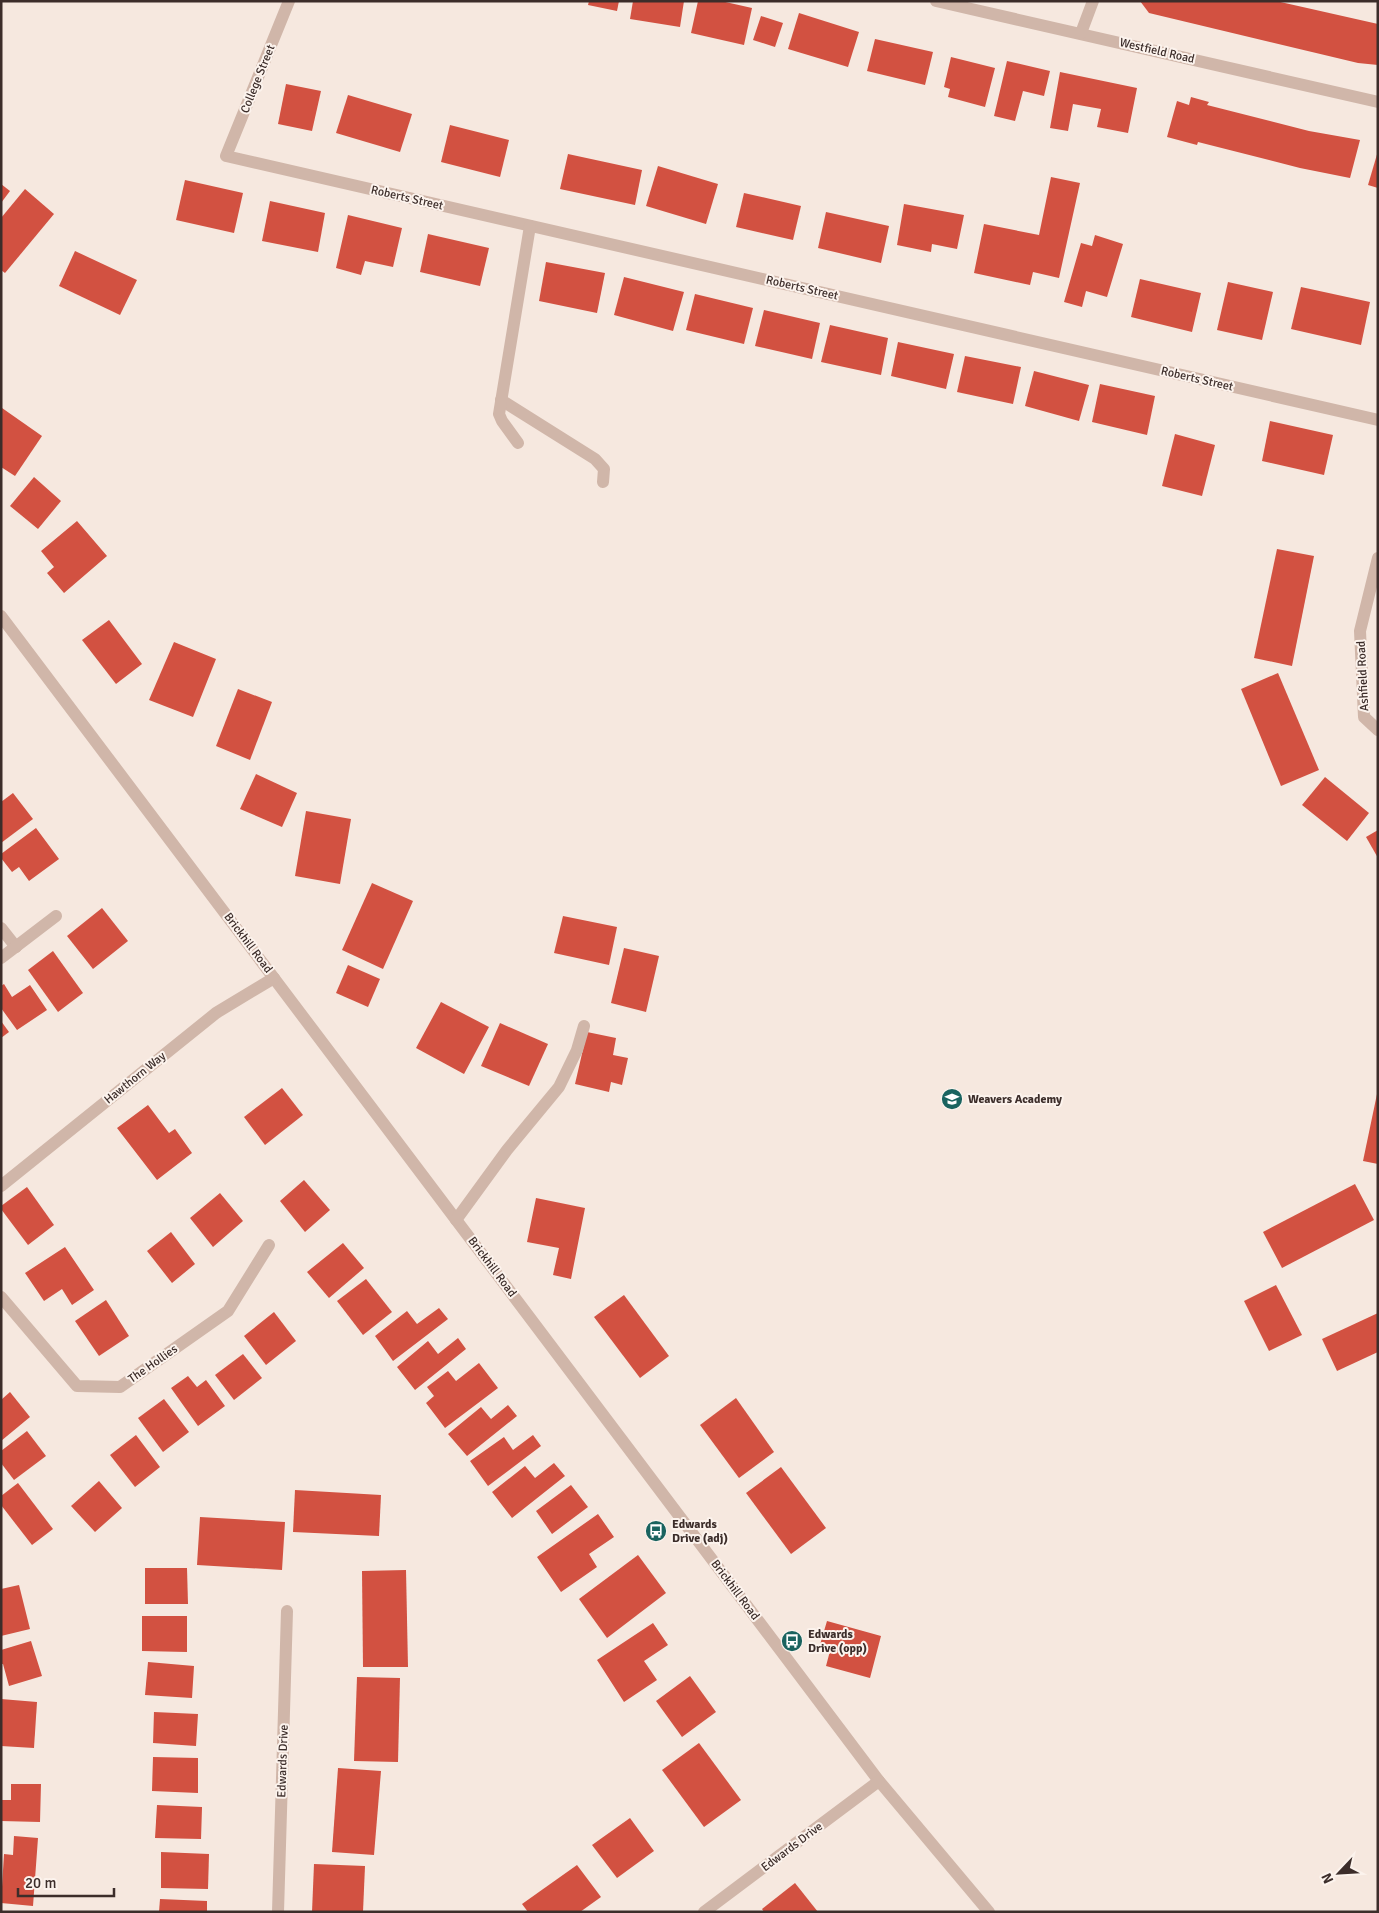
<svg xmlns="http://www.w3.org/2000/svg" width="1379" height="1913" font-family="Signika,sans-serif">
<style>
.building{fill:#d25141}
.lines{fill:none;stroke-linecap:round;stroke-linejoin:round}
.minor{stroke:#d0b6a9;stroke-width:12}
.labels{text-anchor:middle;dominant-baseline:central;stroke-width:4;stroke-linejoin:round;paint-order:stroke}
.street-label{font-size:12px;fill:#3c2d2a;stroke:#fcf3ed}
.poi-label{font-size:12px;font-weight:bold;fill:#3c2d2a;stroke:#fcf3ed;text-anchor:start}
</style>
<rect width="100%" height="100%" fill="#f6e8df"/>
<g class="building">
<polygon points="589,1 619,1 617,11 588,5"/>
<polygon points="633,1 684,1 680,27 630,19"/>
<polygon points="698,1 721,1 752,8 744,45 691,33"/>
<polygon points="1140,1 1276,1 1378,24 1378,65 1358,63 1149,13"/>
<polygon points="799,13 859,32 848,67 788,49"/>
<polygon points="761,16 783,23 775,47 753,40"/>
<polygon points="875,39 933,52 925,85 867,71"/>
<polygon points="951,57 995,68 985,107 948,97 950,89 944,87"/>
<polygon points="1007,61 1050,71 1044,96 1023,91 1015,121 994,116"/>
<polygon points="1060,72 1137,88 1128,133 1097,127 1101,109 1073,104 1068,131 1050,128"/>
<polygon points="286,84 321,91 312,131 278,124"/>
<polygon points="348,95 412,114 400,152 336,133"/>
<polygon points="1191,97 1209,102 1207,105 1309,131 1360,140 1350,178 1300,168 1198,142 1197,145 1167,137 1177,101 1189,105"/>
<polygon points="450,125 509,140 500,177 441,162"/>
<polygon points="1378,151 1378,188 1368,185"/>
<polygon points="568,154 642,170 635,205 560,189"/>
<polygon points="658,166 718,184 706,224 646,206"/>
<polygon points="1051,177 1080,183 1059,278 1033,272 1030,285 974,273 984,224 1039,235"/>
<polygon points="185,180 243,193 234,233 176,220"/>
<polygon points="1,184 10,191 1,203"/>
<polygon points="25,189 54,214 5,273 1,270 1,218"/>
<polygon points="744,193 801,206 793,240 736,227"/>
<polygon points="270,201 325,213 318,252 262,241"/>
<polygon points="904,204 964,215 957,249 932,244 931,252 897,245"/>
<polygon points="826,212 889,226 881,263 818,248"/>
<polygon points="348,215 402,228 393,267 365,261 361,275 336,268"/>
<polygon points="428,234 489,248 480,286 420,272"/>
<polygon points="1095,235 1123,244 1107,297 1086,291 1082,307 1064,302 1081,243 1092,246"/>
<polygon points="75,251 137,280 120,315 59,286"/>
<polygon points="546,262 605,273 597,313 539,301"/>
<polygon points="624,277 684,292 673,331 614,315"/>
<polygon points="1140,279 1201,293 1192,332 1131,317"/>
<polygon points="1228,282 1273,292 1262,340 1217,330"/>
<polygon points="1301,287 1370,302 1361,345 1291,329"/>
<polygon points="695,294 753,308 744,344 686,330"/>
<polygon points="764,310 820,323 812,359 755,346"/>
<polygon points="830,325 888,338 881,375 821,362"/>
<polygon points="898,342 954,354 946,389 891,376"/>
<polygon points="965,356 1021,367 1013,404 957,392"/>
<polygon points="1034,371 1089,385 1079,421 1025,406"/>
<polygon points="1100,384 1155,396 1147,435 1092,422"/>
<polygon points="2,408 42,436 15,476 1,467"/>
<polygon points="1270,421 1333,435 1324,475 1262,461"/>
<polygon points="1175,434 1215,445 1202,496 1162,486"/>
<polygon points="34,477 61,501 38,529 10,506"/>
<polygon points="77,521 107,556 64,593 47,573 54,567 41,551"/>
<polygon points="1277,549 1314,556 1292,666 1254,658"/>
<polygon points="109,620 142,664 116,684 82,640"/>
<polygon points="174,642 216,659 193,717 149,700"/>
<polygon points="1278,673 1319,770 1281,786 1241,689"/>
<polygon points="238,689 272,702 250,760 216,746"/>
<polygon points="256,774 297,793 282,827 240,809"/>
<polygon points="1325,777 1369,813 1347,841 1302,805"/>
<polygon points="13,793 33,819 1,843 1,802"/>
<polygon points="306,811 351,819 340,884 295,876"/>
<polygon points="36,828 59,859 29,881 19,867 12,872 1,858 1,854"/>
<polygon points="1378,830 1378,858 1366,837"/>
<polygon points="372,883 413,901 383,969 342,950"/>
<polygon points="102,908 128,941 93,969 67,936"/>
<polygon points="563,916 617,927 609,965 554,953"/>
<polygon points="624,948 659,956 646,1012 611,1003"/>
<polygon points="53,951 83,993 58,1012 28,970"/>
<polygon points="348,965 380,979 368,1007 336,993"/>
<polygon points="4,984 12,997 30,985 47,1010 17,1030 1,1008 1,986"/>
<polygon points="441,1002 489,1027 464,1074 416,1048"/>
<polygon points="1,1021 9,1032 1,1038"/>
<polygon points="500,1023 548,1044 529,1086 481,1066"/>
<polygon points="587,1032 616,1038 613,1055 628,1058 622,1085 611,1082 609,1092 575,1084"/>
<polygon points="282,1088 303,1115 265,1145 244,1117"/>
<polygon points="1377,1094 1378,1094 1378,1164 1363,1161"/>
<polygon points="148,1105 169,1133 175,1129 192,1153 157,1180 117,1128"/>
<polygon points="304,1180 330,1210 305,1232 280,1201"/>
<polygon points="1355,1184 1374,1220 1282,1268 1263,1232"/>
<polygon points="27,1187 54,1225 28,1245 1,1209 1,1206"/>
<polygon points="220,1193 243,1221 213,1247 190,1218"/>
<polygon points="536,1198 585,1208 571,1279 553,1275 559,1248 527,1242"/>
<polygon points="171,1232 195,1264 172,1283 147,1251"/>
<polygon points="343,1243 364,1268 329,1298 307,1272"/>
<polygon points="65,1247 94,1290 72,1305 62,1289 44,1301 25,1273"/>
<polygon points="366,1279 392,1312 363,1335 337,1301"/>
<polygon points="1276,1285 1302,1335 1269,1351 1244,1301"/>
<polygon points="624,1295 669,1356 640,1378 594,1317"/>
<polygon points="106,1300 129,1336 99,1356 75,1321"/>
<polygon points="439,1308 448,1319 393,1361 375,1336 407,1311 417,1324"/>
<polygon points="274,1312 296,1341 266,1365 244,1336"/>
<polygon points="1378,1313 1378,1352 1337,1371 1322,1339"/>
<polygon points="458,1338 466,1349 415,1390 397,1367 428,1341 438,1354"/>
<polygon points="243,1354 262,1378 234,1400 215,1375"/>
<polygon points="479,1363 498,1388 445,1428 426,1403 434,1396 427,1387 448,1371 456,1381"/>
<polygon points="188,1376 197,1387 206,1380 225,1406 198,1426 171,1388"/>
<polygon points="10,1392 30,1417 1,1441 1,1400"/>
<polygon points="736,1398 774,1452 739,1478 700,1425"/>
<polygon points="164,1399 189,1432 163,1452 138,1418"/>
<polygon points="508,1405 517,1416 467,1456 448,1434 481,1407 491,1419"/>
<polygon points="27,1431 46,1456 14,1480 1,1463 1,1451"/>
<polygon points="136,1435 160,1467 135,1487 110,1455"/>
<polygon points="533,1435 541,1446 488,1486 470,1461 504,1437 513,1450"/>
<polygon points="554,1463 565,1476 512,1518 492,1492 525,1466 535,1478"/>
<polygon points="781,1467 826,1528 791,1554 746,1493"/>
<polygon points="99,1481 122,1508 95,1532 71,1506"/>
<polygon points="18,1483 53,1529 32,1545 1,1505 1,1496"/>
<polygon points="571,1485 588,1507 552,1534 536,1511"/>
<polygon points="295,1490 381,1495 379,1536 293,1532"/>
<polygon points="598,1514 614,1537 589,1554 597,1567 561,1592 537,1557"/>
<polygon points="200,1517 285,1522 282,1570 197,1565"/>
<polygon points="638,1555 666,1593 607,1638 579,1599"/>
<polygon points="145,1568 187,1568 188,1604 145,1604"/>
<polygon points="406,1570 408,1667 363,1667 362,1571"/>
<polygon points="19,1585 30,1629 1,1636 1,1589"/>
<polygon points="142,1616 187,1616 187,1652 142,1651"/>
<polygon points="827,1621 881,1636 870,1678 826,1666 830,1651 819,1648"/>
<polygon points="653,1623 668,1645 644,1661 657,1680 624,1702 597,1660"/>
<polygon points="31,1641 42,1676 9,1686 3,1664 1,1664 1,1650"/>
<polygon points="148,1662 194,1666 192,1698 145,1695"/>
<polygon points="690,1676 716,1712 682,1737 656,1701"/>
<polygon points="357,1677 400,1678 398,1762 354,1761"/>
<polygon points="1,1699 37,1702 34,1748 1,1746"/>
<polygon points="154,1712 198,1714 196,1746 153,1743"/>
<polygon points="699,1743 741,1800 704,1827 662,1770"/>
<polygon points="153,1757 198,1758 198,1793 152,1791"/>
<polygon points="338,1768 381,1771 374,1855 332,1852"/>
<polygon points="11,1784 41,1784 40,1822 1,1821 1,1800 11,1800"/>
<polygon points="157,1805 202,1807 201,1839 155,1838"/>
<polygon points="630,1818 654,1851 617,1878 592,1845"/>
<polygon points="14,1836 38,1838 33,1906 1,1903 4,1854 13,1855"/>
<polygon points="161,1852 209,1854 208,1889 161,1888"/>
<polygon points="314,1864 365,1866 363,1912 312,1912"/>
<polygon points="577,1865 601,1897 580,1912 528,1912 522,1904"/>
<polygon points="795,1883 818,1912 764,1912 762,1909"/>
<polygon points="160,1899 207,1901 207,1912 159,1912"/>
</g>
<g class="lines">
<g class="minor">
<polyline points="289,1 226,156 1378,420"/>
<polyline points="936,1 1378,102"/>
<polyline points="1081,33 1093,1"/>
<polyline points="501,400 595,459 604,469 603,482"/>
<polyline points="518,443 502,421 499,414 530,226"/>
<polyline points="1378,558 1360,631 1364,717 1378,730"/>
<polyline points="1,616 879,1781 989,1912"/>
<polyline points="1,928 16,947"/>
<polyline points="1,958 56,916"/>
<polyline points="1,1186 216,1013 274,978"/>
<polyline points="456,1220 507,1150 559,1087 577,1050 584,1026"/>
<polyline points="1,1297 77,1386 120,1387 228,1311 269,1245"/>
<polyline points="278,1912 287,1611"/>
<polyline points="704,1912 879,1781"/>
</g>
</g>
<defs>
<g id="school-disc" transform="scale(1.125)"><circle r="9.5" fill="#1a635f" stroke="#fcf3ed"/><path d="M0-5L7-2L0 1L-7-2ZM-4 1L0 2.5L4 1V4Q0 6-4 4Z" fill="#fff"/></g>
<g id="bus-disc" transform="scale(1.125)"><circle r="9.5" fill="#1a635f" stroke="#fcf3ed"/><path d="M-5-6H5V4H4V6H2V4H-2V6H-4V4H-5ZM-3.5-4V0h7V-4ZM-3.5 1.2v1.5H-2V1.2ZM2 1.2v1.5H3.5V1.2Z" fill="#fff"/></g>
</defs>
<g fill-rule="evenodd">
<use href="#school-disc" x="952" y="1099"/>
<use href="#bus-disc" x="656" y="1531"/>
<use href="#bus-disc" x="792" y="1641"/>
</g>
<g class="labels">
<g class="street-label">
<text transform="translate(1157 51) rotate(13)">Westfield Road</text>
<text transform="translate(258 79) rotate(-68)">College Street</text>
<text transform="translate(407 198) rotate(13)">Roberts Street</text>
<text transform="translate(802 288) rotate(13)">Roberts Street</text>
<text transform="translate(1197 379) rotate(13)">Roberts Street</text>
<text transform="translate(1363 676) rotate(-93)">Ashfield Road</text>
<text transform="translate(248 943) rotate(53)">Brickhill Road</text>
<text transform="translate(135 1078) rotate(-39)">Hawthorn Way</text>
<text transform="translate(492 1267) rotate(53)">Brickhill Road</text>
<text transform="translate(153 1364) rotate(-35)">The Hollies</text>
<text transform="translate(735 1590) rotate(53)">Brickhill Road</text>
<text transform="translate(283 1761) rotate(-88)">Edwards Drive</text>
<text transform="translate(792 1847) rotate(-37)">Edwards Drive</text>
</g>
<g class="poi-label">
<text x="968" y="1099">Weavers Academy</text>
<text x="672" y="1524">Edwards<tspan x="672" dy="14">Drive (adj)</tspan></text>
<text x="808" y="1634">Edwards<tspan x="808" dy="14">Drive (opp)</tspan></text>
</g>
</g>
<rect width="1379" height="1913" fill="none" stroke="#3c2d2a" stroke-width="5"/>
<g transform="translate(1339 1873) rotate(245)" stroke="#fcf3ed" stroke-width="4" paint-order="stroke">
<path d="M0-4L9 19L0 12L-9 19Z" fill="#3c2d2a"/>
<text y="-8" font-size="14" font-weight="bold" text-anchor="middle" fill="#3c2d2a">N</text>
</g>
<path d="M18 1888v8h96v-8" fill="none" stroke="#3c2d2a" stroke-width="2.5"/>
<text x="25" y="1888" font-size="15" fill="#3c2d2a" stroke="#fcf3ed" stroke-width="4" paint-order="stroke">20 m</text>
</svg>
